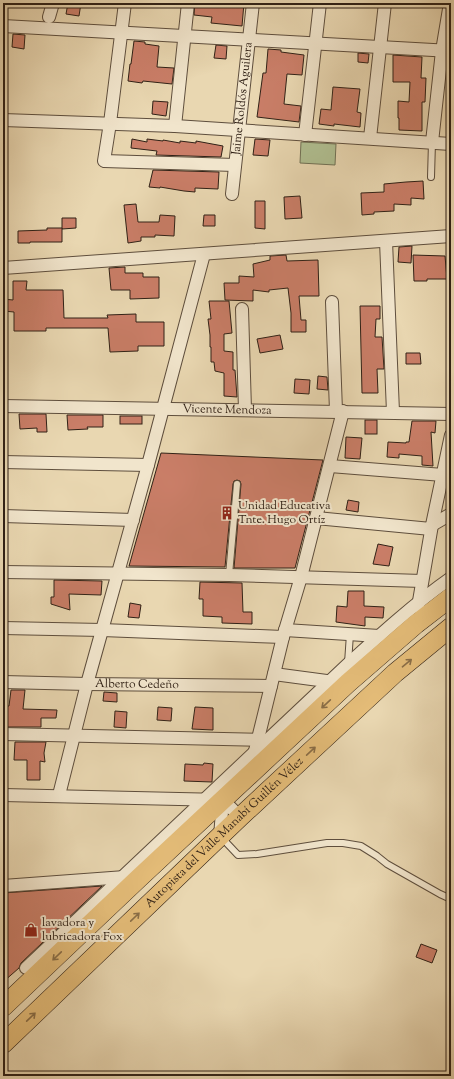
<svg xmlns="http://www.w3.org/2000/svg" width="454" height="1079" font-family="'Sorts Mill Goudy',serif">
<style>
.green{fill:#b0bf91;stroke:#707054}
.building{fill:#ca7e68;stroke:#302116}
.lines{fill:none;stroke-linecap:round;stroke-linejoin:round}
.service-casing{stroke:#5e4e3d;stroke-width:8}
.minor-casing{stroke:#5e4e3d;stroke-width:14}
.primary-casing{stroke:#302116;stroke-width:20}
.service{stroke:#f1e5cc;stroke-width:6}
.minor{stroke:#f1e5cc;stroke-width:12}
.primary{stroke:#e4bc78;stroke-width:19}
.oneway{stroke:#8a6e47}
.labels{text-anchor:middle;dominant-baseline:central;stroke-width:4;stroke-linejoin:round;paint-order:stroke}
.street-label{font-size:12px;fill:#302116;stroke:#f1e5cc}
.poi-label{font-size:12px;fill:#302116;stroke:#f1e5cc;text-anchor:start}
</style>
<rect width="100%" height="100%" fill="#e9d7b1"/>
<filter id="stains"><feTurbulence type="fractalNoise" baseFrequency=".005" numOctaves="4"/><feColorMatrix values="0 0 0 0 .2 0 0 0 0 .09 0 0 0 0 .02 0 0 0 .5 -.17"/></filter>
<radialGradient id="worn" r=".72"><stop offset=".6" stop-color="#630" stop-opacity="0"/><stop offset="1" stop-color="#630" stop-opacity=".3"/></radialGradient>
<polygon class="green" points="301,142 336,144 335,165 300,163"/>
<g class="building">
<polygon points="68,3 81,3 79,16 66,14"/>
<polygon points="195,3 244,3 242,26 211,23 212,17 194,15"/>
<polygon points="13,34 25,35 24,49 12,47"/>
<polygon points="134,41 145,42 145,44 159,46 157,67 174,68 172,84 143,81 142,83 128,81 130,64 131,64"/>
<polygon points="216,45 227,46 226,59 214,58"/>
<polygon points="268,49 281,50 281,52 304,55 302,75 287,74 284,104 301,106 299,122 257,117 263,73 266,73"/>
<polygon points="358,53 369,54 368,63 358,62"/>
<polygon points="393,55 422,57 421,78 426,78 425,102 422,102 422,131 399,130 399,118 398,118 398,101 409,102 410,82 393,82"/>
<polygon points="333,87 360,89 357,112 361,113 360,127 334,124 334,126 319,124 321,109 331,110"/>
<polygon points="153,101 168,102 166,116 152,114"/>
<polygon points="132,139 147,142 147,139 163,141 163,140 180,143 180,141 196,143 196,141 223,146 221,157 156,155 157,151 131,148"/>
<polygon points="255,139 270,140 268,156 253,155"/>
<polygon points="153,170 219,172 218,189 195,188 195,192 184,191 160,187 160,188 149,187"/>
<polygon points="423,181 424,199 411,198 411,205 394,204 394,211 374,212 374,214 362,215 361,193 384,192 384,184 406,182"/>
<polygon points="300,196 302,218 285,219 284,197"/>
<polygon points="255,201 265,201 265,229 255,228"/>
<polygon points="136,204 138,222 159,222 160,215 175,216 174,236 155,235 155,237 141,237 141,241 128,243 124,205"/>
<polygon points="204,215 215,215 215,226 203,226"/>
<polygon points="62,218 76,218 76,228 62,229"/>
<polygon points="47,228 62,228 62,242 30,242 30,243 18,243 18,231 47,230"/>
<polygon points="412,246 411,263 398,262 399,247"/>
<polygon points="286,255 287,261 318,260 319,296 299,296 301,320 306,320 306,332 291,332 291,313 288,288 269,290 269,292 253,290 253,301 225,300 224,283 239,283 239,276 254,277 253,264 270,260 270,256"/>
<polygon points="413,255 445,256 447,279 427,279 427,281 414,281"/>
<polygon points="125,267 125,273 143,273 143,277 159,277 159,298 130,299 130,290 111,290 109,268"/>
<polygon points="13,281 27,281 26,290 63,290 64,318 108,318 107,315 136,314 136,322 164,322 164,346 138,346 138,351 110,352 108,328 46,328 46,331 14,331 14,312 3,311 3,299 13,300"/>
<polygon points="209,301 229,301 232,333 224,334 224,351 233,352 233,370 235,370 237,397 224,396 224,373 215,371 214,362 211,362 211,347 210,347 210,335 208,319 211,319"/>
<polygon points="360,306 380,306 380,319 376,319 375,337 382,337 384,369 377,369 378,393 362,393"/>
<polygon points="280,335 283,349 260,353 257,339"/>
<polygon points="406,353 420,353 421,364 406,364"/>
<polygon points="318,376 327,377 328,390 317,389"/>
<polygon points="295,379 310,380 309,394 294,393"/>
<polygon points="19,414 46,414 47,432 37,432 37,428 20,429"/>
<polygon points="67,415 103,415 103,427 87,427 88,429 68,430"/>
<rect x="120" y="416" width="22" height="8"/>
<rect x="365" y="420" width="12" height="14"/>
<polygon points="412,421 436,421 435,433 431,432 433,466 422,465 422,456 399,454 399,458 387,457 388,442 406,443 406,442 409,442"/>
<polygon points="346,437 362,438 360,459 345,458"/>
<polygon points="161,453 323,460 295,568 234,568 241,484 240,481 237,480 234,481 233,484 225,567 129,566"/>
<polygon points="348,500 359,502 358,512 346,510"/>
<polygon points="378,544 393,547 389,566 373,564"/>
<polygon points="54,580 102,581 101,595 69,594 70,610 51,604 51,597 54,597"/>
<polygon points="200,582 242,583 243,612 252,612 252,624 222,623 222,617 203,616 203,599 199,599"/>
<polygon points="348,591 364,591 364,606 384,607 383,618 365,617 365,626 336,622 337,606 347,607"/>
<polygon points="130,603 141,605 139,618 128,617"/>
<polygon points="11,690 25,690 23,709 57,710 56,718 41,718 41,727 5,727 6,706 9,706"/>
<polygon points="104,692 117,693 117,702 103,701"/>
<polygon points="158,707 172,708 171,721 157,720"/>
<polygon points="195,707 213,708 213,730 192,729"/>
<polygon points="115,711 127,712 126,728 114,727"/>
<polygon points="15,742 46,742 44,753 45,762 40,761 40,780 27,780 27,760 14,760"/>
<polygon points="204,763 213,764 212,782 184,781 185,764 203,765"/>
<polygon points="102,886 21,963 19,968 3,982 3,893"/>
<polygon points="421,944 437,950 432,963 416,957"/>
</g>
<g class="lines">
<g class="service-casing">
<g id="service">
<polyline points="431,177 432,142"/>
<polyline points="229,575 237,484"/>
<polyline points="348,663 350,634"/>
<polyline points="221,837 238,855 257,854 327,843 343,843 361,846 377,856 387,864 440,894 451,899"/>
</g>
</g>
<g class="minor-casing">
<g id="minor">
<polyline points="125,3 110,123 104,161 235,165"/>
<polyline points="49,17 53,3"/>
<polyline points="3,26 451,51"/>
<polyline points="3,120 175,126 451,144"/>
<polyline points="175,126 188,3"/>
<polyline points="305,135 320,3"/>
<polyline points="370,138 385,3"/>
<polyline points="432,142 442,51 450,3"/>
<path id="s1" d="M 232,194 L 253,3"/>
<polyline points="386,241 393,412"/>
<polyline points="3,268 451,236"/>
<polyline points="332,302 336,411"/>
<polyline points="242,309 245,410"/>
<path id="s2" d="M 3,406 L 451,414"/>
<polyline points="3,462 148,465"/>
<polyline points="330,466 443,475"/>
<polyline points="3,516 133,520"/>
<polyline points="316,518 431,529"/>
<polyline points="432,525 451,514"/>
<polyline points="3,572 229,575 422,581"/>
<polyline points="418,607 432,525 451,435"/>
<polyline points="3,628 102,630 283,637"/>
<polyline points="285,630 379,636"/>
<polyline points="274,674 334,682"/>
<path id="s3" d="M 3,682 L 87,684 L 271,686"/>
<polyline points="3,734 264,740"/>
<polyline points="255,751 283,637 301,577 343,411"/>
<polyline points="3,795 223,800 240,817"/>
<polyline points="59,795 87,684 148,465 204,254"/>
<polyline points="220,836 223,800"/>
<polyline points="3,886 125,877"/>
<path d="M 26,968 L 348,664 C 381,634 414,604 451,578"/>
</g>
</g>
<g class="primary-casing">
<g id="primary">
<polyline points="3,1007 139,878 348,683 416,624 451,597"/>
<path id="s4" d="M 3,1044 L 240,817 L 395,673 L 451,627"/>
</g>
</g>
<use href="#service" class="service"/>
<use href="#minor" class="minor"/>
<use href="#primary" class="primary"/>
</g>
<defs><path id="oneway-shaft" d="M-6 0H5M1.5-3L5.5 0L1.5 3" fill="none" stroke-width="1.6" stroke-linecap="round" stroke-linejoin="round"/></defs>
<g class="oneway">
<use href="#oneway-shaft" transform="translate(407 663) rotate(-40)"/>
<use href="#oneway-shaft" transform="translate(326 704) rotate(137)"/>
<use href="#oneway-shaft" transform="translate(311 751) rotate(-43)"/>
<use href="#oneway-shaft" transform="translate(135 917) rotate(-44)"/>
<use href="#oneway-shaft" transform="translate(57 956) rotate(136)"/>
<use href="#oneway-shaft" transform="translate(31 1017) rotate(-44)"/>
</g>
<defs>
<g id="building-bare" transform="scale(1.08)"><path d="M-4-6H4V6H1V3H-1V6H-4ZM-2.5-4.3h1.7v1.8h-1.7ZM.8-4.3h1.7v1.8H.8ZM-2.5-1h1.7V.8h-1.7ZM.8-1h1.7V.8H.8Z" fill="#8f2418" stroke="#f1e5cc" stroke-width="2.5" paint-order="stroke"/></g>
<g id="shop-bare" transform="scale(1.08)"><path d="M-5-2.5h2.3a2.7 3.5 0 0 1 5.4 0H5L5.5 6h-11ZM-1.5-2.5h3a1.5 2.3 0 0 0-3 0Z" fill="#8f2418" stroke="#f1e5cc" stroke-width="2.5" paint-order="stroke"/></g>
</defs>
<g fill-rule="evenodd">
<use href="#building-bare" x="227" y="513"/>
<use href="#shop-bare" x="31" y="930"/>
</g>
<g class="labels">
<g class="street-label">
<text stroke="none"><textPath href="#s1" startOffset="96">Jaime Roldós Aguilera</textPath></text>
<text stroke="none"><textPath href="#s2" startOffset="224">Vicente Mendoza</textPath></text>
<text stroke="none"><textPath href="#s3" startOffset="134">Alberto Cedeño</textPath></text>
<text stroke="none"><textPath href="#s4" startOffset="306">Autopista del Valle Manabí Guillén Vélez</textPath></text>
</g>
<g class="poi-label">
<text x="238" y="506">Unidad Educativa<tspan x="238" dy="14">Tnte. Hugo Ortíz</tspan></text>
<text x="42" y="923">lavadora y<tspan x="42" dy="14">lubricadora Fox</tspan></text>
</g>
</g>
<rect width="454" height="1079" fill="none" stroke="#e9d7b1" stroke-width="16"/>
<rect x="4" y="4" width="446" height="1071" fill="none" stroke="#302116" stroke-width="2"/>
<rect x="8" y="8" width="438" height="1063" fill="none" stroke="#302116"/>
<rect width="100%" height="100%" filter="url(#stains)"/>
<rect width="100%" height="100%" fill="url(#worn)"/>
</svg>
